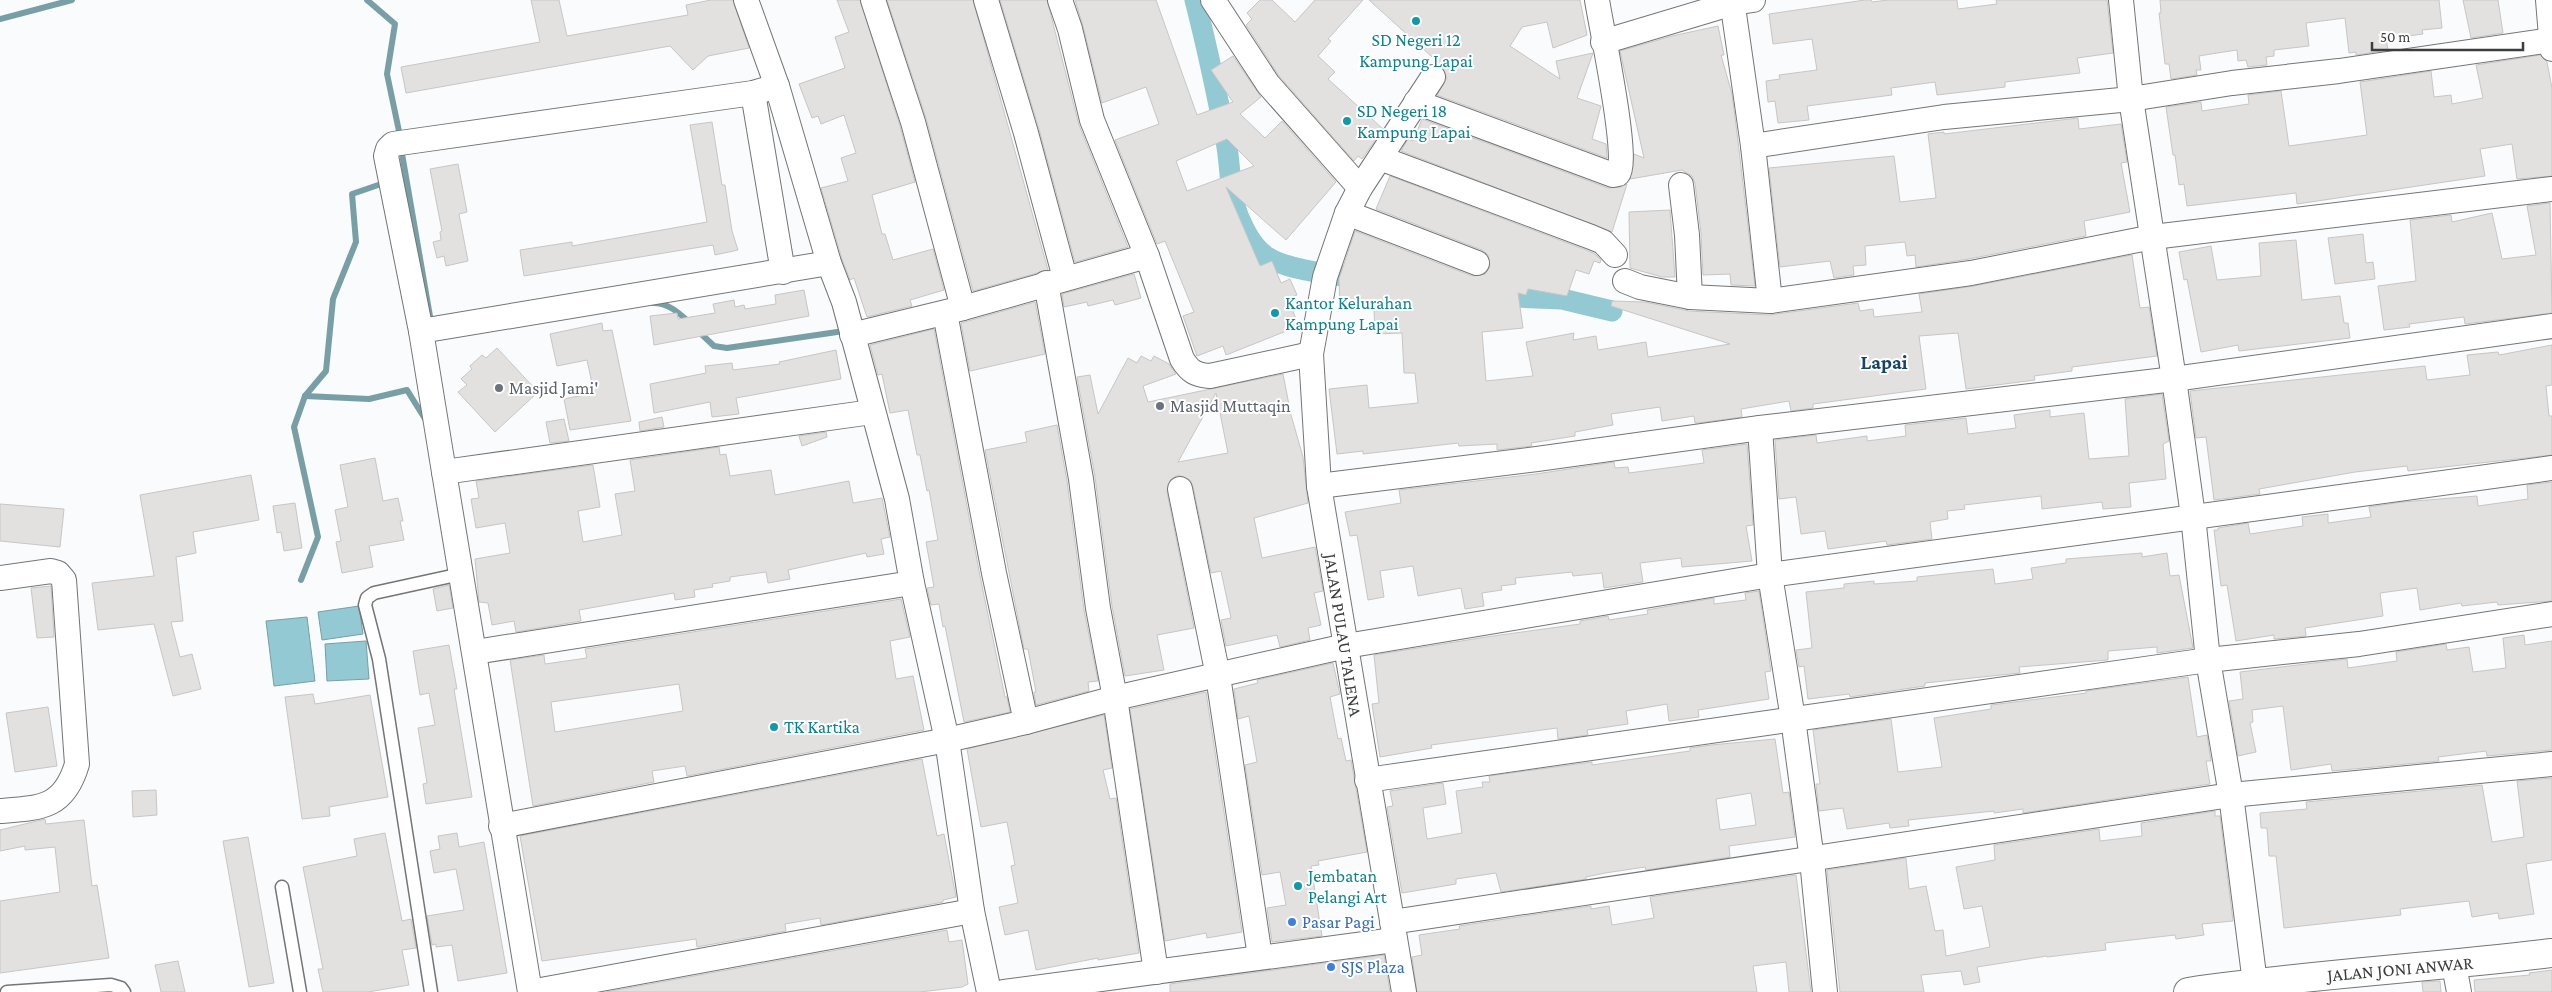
<svg xmlns="http://www.w3.org/2000/svg" width="2552" height="992" font-family="'Crimson Pro',serif">
<style>
.water{fill:#92c9d3;stroke:#789fa6}
.lines{fill:none;stroke-linecap:round;stroke-linejoin:round}
.stream{stroke:#789fa6;stroke-width:6}
.canal{stroke:#92c9d3;stroke-width:21}
.building{fill:#e3e1e0;stroke:#c8c6c5;fill-rule:evenodd}
.service-casing{stroke:#747576;stroke-width:15}
.minor-casing{stroke:#747576;stroke-width:26}
.secondary-casing{stroke:#747576;stroke-width:30}
.service{stroke:#fff;stroke-width:12}
.minor{stroke:#fff;stroke-width:24}
.secondary{stroke:#fff;stroke-width:28}
.culture-dot{fill:#0f9aa8;stroke:#fff;stroke-width:2}
.worship-dot{fill:#6b7280;stroke:#fff;stroke-width:2}
.shop-dot{fill:#3f7fe0;stroke:#fff;stroke-width:2}
.labels{text-anchor:middle;dominant-baseline:central;stroke-width:4;stroke-linejoin:round;paint-order:stroke}
.culture-label{font-size:18px;fill:#0d838f;stroke:#fff;text-anchor:start}
.worship-label{font-size:18px;fill:#5b616d;stroke:#fff;text-anchor:start}
.street-label{font-size:18px;fill:#3c3d3d;stroke:#fff}
.shop-label{font-size:18px;fill:#366cbe;stroke:#fff;text-anchor:start}
.quarter-label{font-size:20px;font-weight:bold;fill:#164469;stroke:#fff}
</style>
<rect width="100%" height="100%" fill="#f9fbfc"/>
<g class="water">
<polygon points="359,606 363,634 322,640 318,612"/>
<polygon points="307,617 315,681 274,686 266,621"/>
<polygon points="366,641 369,679 327,681 325,644"/>
</g>
<g class="lines">
<g class="stream">
<polyline points="367,0 395,24 387,74 400,136"/>
<polyline points="0,19 72,0"/>
<polyline points="401,148 431,322 435,321"/>
<path d="M 653,303 C 668,303 678,312 689,322"/>
<polyline points="698,331 714,346 727,348 844,331"/>
<polyline points="305,396 369,399 407,390 427,422"/>
<polyline points="301,580 318,537 294,427 305,396 326,371 333,299 356,242 352,194 384,183"/>
</g>
<g class="canal">
<path d="M 1195,0 C 1207,47 1217,94 1226,141 C 1231,167 1229,196 1240,220 C 1246,234 1256,251 1269,258 C 1293,272 1342,275 1370,280"/>
<polyline points="1491,296 1562,299 1612,311"/>
</g>
</g>
<g class="building">
<polygon points="531,0 559,0 567,36 688,15 686,5 711,0 733,0 749,48 708,56 693,70 670,46 406,93 401,67 540,42"/>
<polygon points="837,0 860,0 900,126 915,182 872,195 882,234 885,234 893,260 933,249 944,290 910,300 912,306 867,317 854,278 850,280 842,259 821,188 848,181 841,158 856,153 844,115 821,124 818,116 812,118 799,84 845,68 835,37 849,32"/>
<polygon points="887,0 973,0 1048,270 973,291 926,118"/>
<polygon points="1000,0 1047,0 1079,125 1128,247 1075,262 1039,129"/>
<path d="M 1075,0 L 1156,0 L 1197,115 L 1233,102 L 1211,70 L 1233,56 L 1261,97 L 1240,114 L 1265,138 L 1282,121 L 1336,182 L 1286,240 L 1226,187 L 1260,266 L 1272,261 L 1281,283 L 1290,279 L 1297,295 L 1288,299 L 1299,326 L 1226,355 L 1223,346 L 1197,356 L 1183,316 L 1194,312 L 1165,241 L 1157,244 L 1115,140 L 1159,124 L 1146,87 L 1102,103 L 1083,26 ZM 1227,139 L 1254,166 L 1187,191 L 1176,161 Z"/>
<polygon points="1260,0 1272,0 1295,22 1315,0 1363,0 1328,39 1331,41 1318,56 1335,72 1328,79 1383,129 1362,159 1358,156 1354,161 1279,76 1246,25 1252,19 1247,13"/>
<polygon points="1369,0 1580,0 1587,35 1553,48 1547,22 1522,27 1510,46 1560,79 1556,61 1593,53 1577,98 1601,106 1592,139 1606,144 1607,158 1437,95 1447,78 1442,66"/>
<polygon points="1865,0 1871,0 1872,2 1888,0 1957,0 1958,9 1997,4 1996,0 2107,0 2113,53 2077,58 2080,73 2005,82 2005,87 1937,95 1935,82 1891,88 1892,95 1807,106 1809,120 1778,123 1775,101 1768,102 1766,81 1780,79 1779,75 1817,70 1812,39 1773,44 1769,14"/>
<polygon points="2160,0 2439,0 2442,28 2422,30 2423,34 2386,39 2388,50 2356,55 2356,52 2349,53 2345,18 2306,23 2309,46 2274,50 2274,56 2266,57 2267,65 2248,67 2246,60 2238,61 2237,50 2217,53 2199,56 2201,70 2196,70 2197,75 2171,79 2169,64 2165,64 2159,13 2161,13"/>
<polygon points="2463,0 2498,0 2503,33 2471,38"/>
<polygon points="1718,26 1724,55 1721,55 1732,94 1737,133 1755,286 1731,285 1730,274 1703,275 1701,233 1695,183 1692,176 1682,170 1630,179 1634,154 1644,158 1620,51 1672,36"/>
<polygon points="2540,55 2547,62 2552,88 2552,176 2517,179 2512,144 2480,149 2485,176 2297,204 2296,193 2187,206 2184,184 2179,185 2175,155 2173,155 2166,107 2201,102 2202,111 2249,104 2248,95 2281,91 2289,146 2367,135 2360,82 2431,71 2434,97 2451,95 2452,104 2483,98 2476,65"/>
<polygon points="2078,118 2079,129 2121,124 2127,162 2121,163 2130,212 2084,221 2086,236 1969,259 1916,267 1915,255 1907,256 1905,242 1865,246 1866,265 1853,266 1854,275 1834,278 1830,261 1780,267 1769,168 1894,156 1900,202 1936,198 1928,134 1944,132 1944,134"/>
<polygon points="1422,119 1608,188 1621,187 1627,184 1612,232 1401,151 1408,139 1413,141"/>
<polygon points="712,122 722,185 725,185 732,231 738,250 715,255 713,245 524,276 520,250 572,242 572,246 707,222 690,125"/>
<polygon points="458,164 467,212 459,214 468,261 446,266 444,256 437,258 433,242 441,240 440,232 442,231 430,169"/>
<polygon points="1390,176 1586,250 1595,254 1601,260 1600,263 1594,261 1589,274 1576,270 1567,296 1528,289 1526,295 1518,293 1523,328 1482,332 1486,381 1533,376 1526,342 1574,333 1573,340 1596,336 1598,350 1646,342 1648,357 1730,344 1611,306 1612,301 1645,302 1689,311 1769,315 1858,303 1860,311 1873,309 1874,317 1922,312 1919,294 1974,286 2132,255 2140,308 2149,307 2157,356 2072,367 2072,371 2034,376 2035,380 1966,389 1958,333 1919,336 1926,389 1813,404 1813,408 1791,411 1789,401 1741,409 1742,417 1698,423 1695,423 1694,416 1662,421 1660,407 1611,414 1613,425 1575,432 1575,436 1531,443 1532,446 1497,450 1497,444 1459,446 1458,443 1363,454 1363,451 1337,454 1329,389 1367,385 1369,408 1418,403 1415,373 1404,373 1402,333 1375,334 1374,309 1340,310 1339,279 1355,231 1472,276 1485,274 1490,267 1488,255 1482,250 1376,209"/>
<polygon points="2550,203 2552,313 2465,324 2464,317 2409,324 2410,327 2384,330 2378,286 2416,281 2410,220 2451,215 2452,222 2492,213 2502,259 2536,255 2527,206"/>
<polygon points="1670,210 1675,277 1662,277 1630,268 1629,212"/>
<polygon points="2363,234 2366,263 2373,262 2375,279 2335,284 2328,238"/>
<polygon points="2296,240 2302,300 2340,296 2344,323 2348,323 2350,338 2239,351 2238,345 2201,352 2187,279 2184,280 2179,252 2211,246 2217,280 2261,276 2259,243"/>
<polygon points="1134,274 1141,298 1115,305 1113,300 1088,306 1087,302 1064,307 1062,294"/>
<polygon points="804,290 809,316 654,345 650,316 677,313 678,319 715,313 713,304 734,300 735,307 744,305 745,309 776,304 775,295"/>
<polygon points="1035,302 1045,354 970,371 961,323"/>
<polygon points="602,323 603,331 612,330 631,421 570,430 564,399 594,393 587,360 557,366 550,334"/>
<polygon points="934,329 980,576 1005,697 1007,697 1010,712 964,722 945,626 943,627 939,604 931,605 927,588 934,587 926,542 938,540 929,490 927,491 920,455 917,455 908,410 890,413 882,374 878,375 870,345"/>
<polygon points="2552,345 2552,385 2546,386 2549,416 2552,416 2552,455 2408,471 2407,466 2355,472 2259,489 2260,494 2214,500 2206,437 2196,438 2190,391 2425,366 2427,380 2470,375 2467,355 2498,352 2499,355"/>
<polygon points="497,348 538,392 495,432 458,392 467,385 461,379 472,369 470,366 482,355 486,358"/>
<polygon points="836,350 841,379 736,398 739,414 712,417 710,402 654,413 650,384 706,373 705,366 732,363 733,370 780,364 779,362"/>
<path d="M 1141,356 L 1151,361 L 1154,356 L 1169,364 L 1176,374 L 1143,386 L 1148,402 L 1283,374 L 1291,415 L 1303,457 L 1308,503 L 1254,518 L 1262,558 L 1315,547 L 1323,591 L 1314,593 L 1321,625 L 1308,628 L 1310,640 L 1280,647 L 1277,635 L 1226,646 L 1221,620 L 1231,618 L 1221,571 L 1211,573 L 1193,486 L 1190,480 L 1178,475 L 1171,479 L 1167,492 L 1194,628 L 1157,635 L 1164,670 L 1125,676 L 1112,606 L 1095,477 L 1077,377 L 1090,375 L 1098,414 L 1128,358 L 1137,363 ZM 1216,393 L 1228,453 L 1178,462 Z"/>
<polygon points="2162,394 2169,441 2163,444 2166,479 2129,483 2131,507 2103,509 2102,502 2042,509 2041,496 1964,505 1965,509 1947,511 1948,519 1930,522 1932,539 1887,545 1886,541 1828,549 1825,531 1801,534 1796,497 1779,499 1775,440 1816,435 1817,443 1867,436 1867,441 1906,436 1905,425 1966,418 1968,434 2016,428 2014,415 2050,410 2050,417 2084,413 2089,459 2129,456 2125,399"/>
<polygon points="662,417 664,427 640,431 639,422"/>
<polygon points="564,419 569,441 550,443 546,422"/>
<polygon points="1057,425 1067,481 1084,610 1098,681 1088,682 1089,691 1036,705 1034,692 1036,692 1028,649 1024,649 985,450 1027,442 1025,432"/>
<polygon points="826,432 827,437 802,446 799,436"/>
<polygon points="1747,444 1753,525 1746,526 1752,561 1682,567 1681,558 1640,563 1643,582 1604,588 1602,573 1573,576 1572,572 1515,578 1516,584 1501,586 1502,590 1482,593 1484,606 1465,609 1461,588 1418,596 1413,566 1380,571 1384,597 1368,600 1357,535 1350,536 1345,512 1401,503 1399,490 1536,474 1614,462 1615,468 1628,467 1629,473 1704,463 1702,450"/>
<polygon points="719,447 720,455 726,454 730,476 771,470 775,495 849,481 853,503 882,498 890,537 881,539 884,554 867,557 866,553 788,570 790,579 768,583 766,572 730,577 730,581 712,584 713,587 694,590 695,597 675,600 674,593 579,610 581,621 516,632 514,621 492,625 488,603 479,602 475,559 510,553 505,523 476,528 471,499 479,498 476,481 593,465 600,507 578,511 583,542 622,535 615,494 635,491 630,460"/>
<polygon points="375,458 383,501 398,498 403,521 400,521 404,540 369,546 373,567 342,573 336,542 341,541 335,510 348,507 340,465"/>
<polygon points="251,475 259,520 193,532 196,553 176,557 183,621 171,622 180,657 192,654 201,689 173,696 154,624 98,630 92,583 154,576 140,495"/>
<polygon points="2552,482 2552,601 2498,605 2497,602 2462,606 2461,603 2420,610 2417,588 2380,593 2383,616 2305,628 2306,636 2274,639 2274,635 2236,641 2227,585 2221,586 2214,530 2218,530 2218,528 2248,523 2250,534 2303,526 2302,517 2328,514 2328,523 2371,517 2369,507 2402,502 2477,496 2478,506 2528,499 2527,485"/>
<polygon points="295,503 302,548 284,551 281,532 277,533 273,506"/>
<polygon points="0,504 64,509 60,547 0,541"/>
<polygon points="2142,553 2142,557 2167,553 2170,576 2179,575 2193,648 2157,653 2157,647 2108,651 2108,660 2019,667 2020,673 1925,683 1925,686 1850,697 1849,694 1808,699 1804,666 1799,667 1796,650 1812,648 1806,592 1844,588 1844,584 1874,581 1874,584 1917,581 1917,577 1993,569 1995,584 2033,579 2031,568 2066,563 2066,559"/>
<polygon points="449,585 453,608 437,611 433,589"/>
<polygon points="51,586 54,637 37,638 31,588"/>
<polygon points="1759,591 1771,671 1765,672 1769,699 1698,710 1699,717 1669,721 1667,704 1626,711 1628,724 1587,730 1588,735 1558,739 1557,728 1431,745 1432,748 1380,757 1372,704 1379,703 1374,655 1486,637 1580,624 1580,621 1608,616 1609,620 1648,614 1647,610 1714,598 1714,604 1746,600 1745,593"/>
<path d="M 901,599 L 910,637 L 890,641 L 896,679 L 913,676 L 924,730 L 687,776 L 685,766 L 652,771 L 654,782 L 533,806 L 510,660 L 544,655 L 545,664 L 587,658 L 585,649 ZM 679,684 L 683,711 L 555,732 L 551,702 Z"/>
<polygon points="2524,635 2525,645 2552,641 2552,750 2487,756 2486,751 2438,757 2439,761 2332,771 2331,764 2291,770 2283,706 2252,710 2253,722 2250,723 2256,752 2238,756 2229,701 2243,699 2240,672 2347,659 2348,668 2397,661 2396,652 2446,644 2447,650 2469,647 2473,672 2506,668 2503,638"/>
<polygon points="449,645 457,689 454,689 472,797 426,804 423,784 427,783 418,728 435,725 429,693 420,695 413,651"/>
<polygon points="1333,663 1340,694 1330,697 1338,739 1341,738 1346,761 1351,760 1367,852 1318,861 1319,865 1311,866 1322,936 1272,942 1267,908 1286,905 1280,872 1262,875 1245,765 1257,762 1249,716 1238,719 1234,689 1258,683 1257,680"/>
<polygon points="2188,677 2197,737 2207,735 2211,761 2206,761 2210,784 2023,813 2023,809 1994,813 1994,811 1908,820 1909,826 1890,828 1889,823 1847,829 1843,808 1819,811 1816,784 1820,784 1813,730 1891,719 1898,772 1942,767 1934,718 1991,709 1991,705 2086,693 2086,691"/>
<polygon points="1206,692 1242,932 1207,938 1206,933 1165,941 1130,709"/>
<polygon points="313,694 315,704 370,695 388,797 329,807 330,816 302,819 285,697"/>
<polygon points="48,707 57,766 15,772 6,713"/>
<polygon points="1104,715 1112,768 1103,770 1110,799 1116,798 1139,953 1098,960 1098,958 1036,970 1028,930 1005,935 999,907 1018,903 1011,866 1015,865 1007,822 981,827 967,749"/>
<path d="M 1775,739 L 1783,793 L 1789,792 L 1795,837 L 1729,846 L 1730,857 L 1646,870 L 1645,867 L 1605,873 L 1586,877 L 1586,879 L 1501,892 L 1496,873 L 1456,879 L 1456,884 L 1402,893 L 1387,807 L 1393,806 L 1390,791 L 1443,783 L 1446,804 L 1423,808 L 1427,839 L 1462,833 L 1456,791 L 1483,787 L 1482,782 L 1490,782 L 1489,776 L 1592,762 L 1592,765 L 1690,751 L 1690,748 L 1711,745 ZM 1751,793 L 1756,825 L 1720,830 L 1716,799 Z"/>
<polygon points="922,759 937,836 944,834 956,897 943,900 943,902 821,925 820,918 785,924 786,931 697,947 696,939 542,961 520,836"/>
<polygon points="2552,778 2552,860 2526,864 2534,914 2499,919 2498,913 2472,917 2469,901 2400,909 2401,915 2284,928 2276,856 2269,856 2267,828 2261,828 2260,813 2307,809 2306,802 2482,785 2492,842 2524,837 2517,781"/>
<polygon points="156,790 157,815 133,817 132,791"/>
<polygon points="2215,811 2215,816 2220,816 2233,921 2202,924 2204,935 2176,939 2175,935 2105,943 2106,950 2047,957 2047,956 1977,967 1980,982 1964,985 1961,971 1921,975 1924,992 1840,992 1827,870 1906,858 1909,889 1926,886 1935,931 1943,930 1946,956 1990,947 1982,906 1964,909 1956,867 1995,860 1994,845 2099,829 2100,841 2142,836 2141,823"/>
<polygon points="45,819 46,824 84,820 92,886 97,885 109,958 0,973 0,901 60,892 55,847 25,850 25,846 0,851 0,830"/>
<polygon points="385,833 402,921 411,919 416,948 402,950 409,985 368,992 323,992 318,969 323,969 303,867 357,856 354,839"/>
<polygon points="457,833 459,847 484,842 507,973 458,981 452,945 436,947 436,944 432,945 427,916 464,910 456,869 434,873 430,851 440,849 438,836"/>
<polygon points="248,837 274,983 249,987 223,841"/>
<polygon points="1796,875 1811,992 1789,992 1786,962 1753,966 1757,992 1417,992 1412,957 1422,955 1419,935 1460,929 1459,926 1591,906 1591,909 1609,906 1612,925 1654,918 1650,897"/>
<polygon points="947,930 949,942 962,940 968,984 962,987 920,992 606,992"/>
<polygon points="1384,955 1390,992 1170,992 1170,984"/>
<polygon points="178,961 185,992 161,992 155,965"/>
<polygon points="2552,970 2552,992 2475,992 2474,980 2530,975 2529,973"/>
<polygon points="2440,981 2441,992 2423,992 2422,982"/>
</g>
<g class="lines">
<g class="service-casing">
<g id="service">
<polyline points="282,887 300,992"/>
<polyline points="7,992 111,985 121,988 124,992"/>
<polyline points="431,992 379,659 365,605 367,598 374,593 461,574"/>
</g>
</g>
<g class="minor-casing">
<g id="minor">
<polyline points="746,0 777,86 829,263 844,302 897,499 912,583 947,740 972,911 989,992"/>
<polyline points="873,0 913,122 963,308"/>
<polyline points="986,0 1026,133 1065,278"/>
<path d="M 1060,0 L 1070,29 L 1092,120 L 1147,256 L 1182,359 C 1190,372 1196,375 1210,376 L 1311,354"/>
<polyline points="1213,0 1268,84 1360,188"/>
<polyline points="1732,0 1753,146 1770,301"/>
<polyline points="2121,0 2131,99 2174,379 2193,516 2208,660 2231,795 2255,983"/>
<polyline points="2548,0 2552,49"/>
<polyline points="1603,42 1733,3 1753,0"/>
<polyline points="753,93 783,272"/>
<path d="M 1416,102 L 1613,175 L 1618,174 C 1630,161 1601,26 1597,0"/>
<polyline points="1753,146 1944,117 2131,99 2232,83 2339,71 2551,40"/>
<polyline points="1380,158 1591,237 1603,242 1615,255"/>
<polyline points="1681,185 1687,235 1690,297"/>
<polyline points="1347,213 1477,263"/>
<polyline points="1625,281 1640,287 1690,297 1770,301 1971,273 2153,237 2552,189"/>
<polyline points="1046,283 1081,479 1098,608 1115,698 1156,972"/>
<polyline points="945,313 994,573 1026,722"/>
<polyline points="421,331 386,156 388,149 393,144 753,93 777,86"/>
<polyline points="852,335 963,308 1147,256"/>
<polyline points="1760,428 1770,575 1793,719 1812,860 1825,992"/>
<polyline points="444,472 421,331 829,263"/>
<polyline points="1319,486 1537,459 1760,428 2174,379 2552,326"/>
<polyline points="1180,489 1218,676 1260,957"/>
<path d="M 0,578 L 51,571 L 58,573 L 64,580 L 77,764 C 64,808 41,808 0,811"/>
<polyline points="475,652 912,583"/>
<polyline points="1367,780 2208,660 2359,644 2552,614"/>
<polyline points="501,826 947,740 1026,722 1115,698 1346,646 1770,575 2552,468"/>
<polyline points="1392,922 2231,795 2552,764"/>
<polyline points="2454,965 2459,992"/>
<polyline points="530,992 444,472 872,412"/>
<polyline points="530,992 972,911"/>
<polyline points="1004,992 1394,940"/>
<polyline points="1404,992 1319,486 1311,354 1325,277 1347,213 1360,188 1433,77"/>
</g>
</g>
<g class="secondary-casing">
<path id="secondary" d="M 2188,992 C 2309,974 2431,968 2552,953"/>
</g>
<use href="#service" class="service"/>
<use href="#minor" class="minor"/>
<use href="#secondary" class="secondary"/>
</g>
<g class="culture-dot">
<circle cx="1416" cy="21" r="5"/>
<circle cx="1347" cy="121" r="5"/>
<circle cx="1275" cy="313" r="5"/>
<circle cx="774" cy="727" r="5"/>
<circle cx="1298" cy="886" r="5"/>
</g>
<g class="worship-dot">
<circle cx="499" cy="388" r="5"/>
<circle cx="1160" cy="406" r="5"/>
</g>
<g class="shop-dot">
<circle cx="1292" cy="922" r="5"/>
<circle cx="1331" cy="967" r="5"/>
</g>
<g class="labels">
<g class="culture-label">
<text x="1416" y="40" text-anchor="middle">SD Negeri 12<tspan x="1416" dy="21">Kampung Lapai</tspan></text>
<text x="1357" y="111">SD Negeri 18<tspan x="1357" dy="21">Kampung Lapai</tspan></text>
<text x="1285" y="303">Kantor Kelurahan<tspan x="1285" dy="21">Kampung Lapai</tspan></text>
<text x="784" y="727">TK Kartika</text>
<text x="1308" y="876">Jembatan<tspan x="1308" dy="21">Pelangi Art</tspan></text>
</g>
<g class="worship-label">
<text x="509" y="388">Masjid Jami'</text>
<text x="1170" y="406">Masjid Muttaqin</text>
</g>
<g class="street-label">
<text transform="translate(1343 635) rotate(81)">JALAN PULAU TALENA</text>
<text transform="translate(2400 969) rotate(-5)">JALAN JONI ANWAR</text>
</g>
<g class="shop-label">
<text x="1302" y="922">Pasar Pagi</text>
<text x="1341" y="967">SJS Plaza</text>
</g>
<g class="quarter-label">
<text x="1884" y="362">Lapai</text>
</g>
</g>
<path d="M2372 42v8h151v-8" fill="none" stroke="#3c3d3d" stroke-width="2.5"/>
<text x="2380" y="42" font-size="15" fill="#3c3d3d" stroke="#ffffff" stroke-width="4" paint-order="stroke">50 m</text>
</svg>
